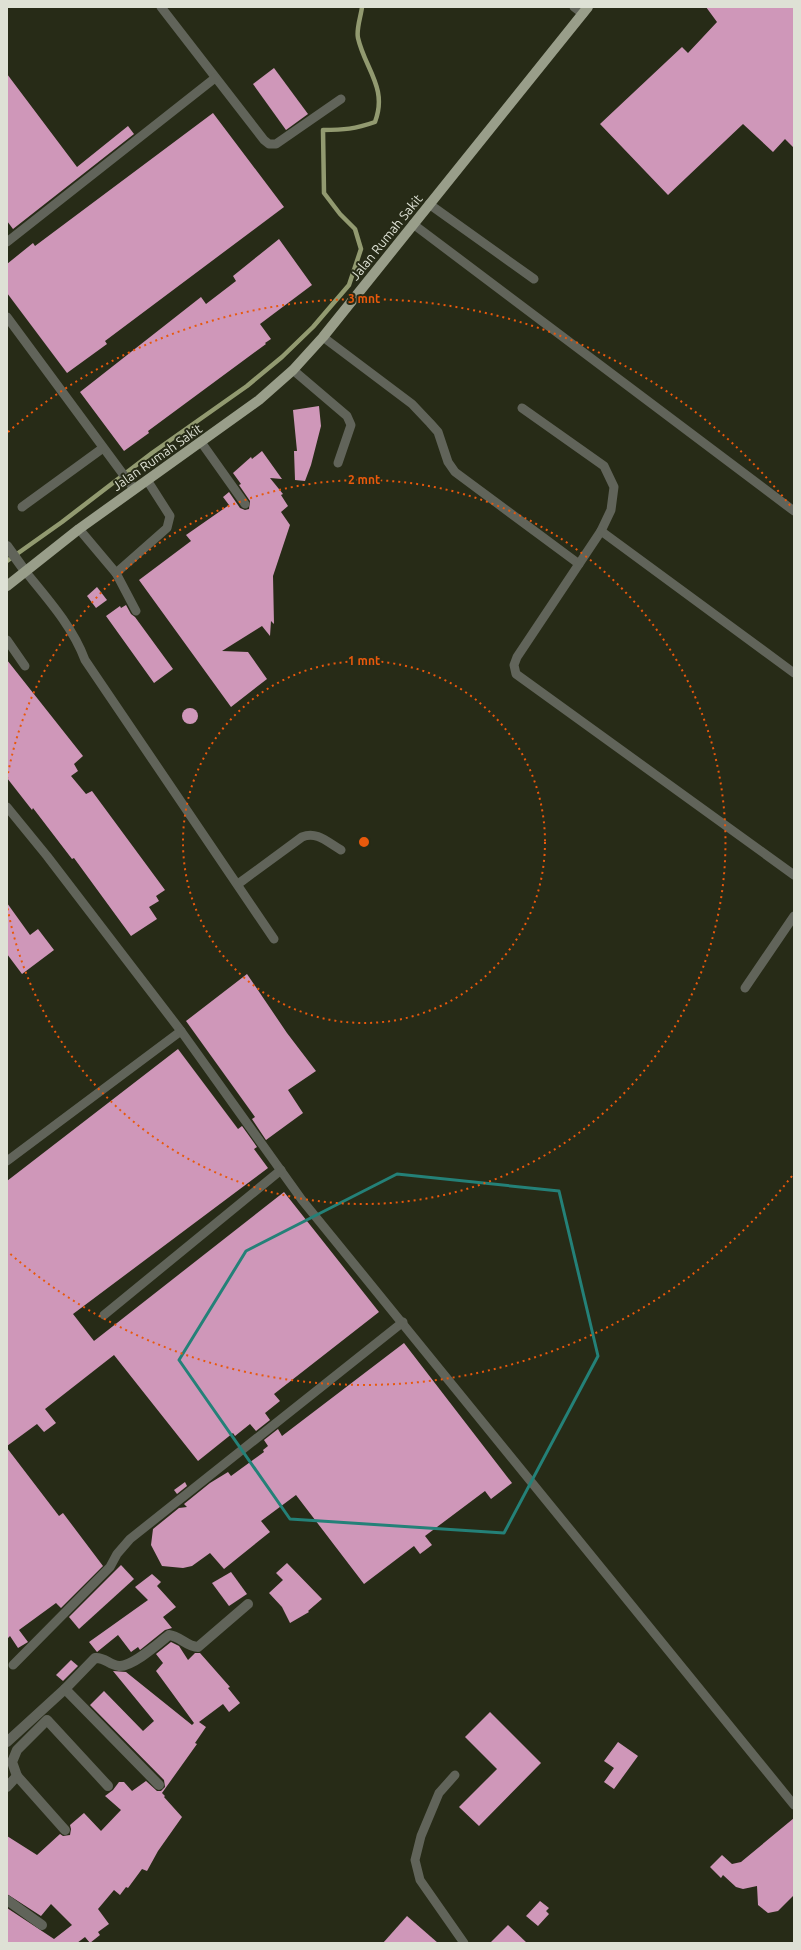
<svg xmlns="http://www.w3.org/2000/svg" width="801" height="1950" font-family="Ubuntu,sans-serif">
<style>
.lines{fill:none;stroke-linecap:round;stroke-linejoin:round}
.stream{stroke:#929a70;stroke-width:4.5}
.building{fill:#cf97b9}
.lane{stroke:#61645a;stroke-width:9}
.street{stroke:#61645a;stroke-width:10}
.primary{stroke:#999e8a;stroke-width:10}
.marked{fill:none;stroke:#248178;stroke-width:3;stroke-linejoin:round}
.ring{fill:none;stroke:#e8590c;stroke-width:2;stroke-dasharray:2 4}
.labels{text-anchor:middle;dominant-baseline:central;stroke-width:4;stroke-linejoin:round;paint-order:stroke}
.street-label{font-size:13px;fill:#dee1d5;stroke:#272b17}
.centre{fill:#e8590c;stroke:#272b17;stroke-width:2}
.ring-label{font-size:12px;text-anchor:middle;font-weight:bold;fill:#e8590c;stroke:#272b17;stroke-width:4;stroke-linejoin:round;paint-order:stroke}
</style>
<rect width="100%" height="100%" fill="#272b17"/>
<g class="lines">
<path class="stream" d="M 7,561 L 62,522 L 152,453 L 247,386 L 282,357 L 313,327 L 349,285 L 361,249 L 355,229 L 340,214 L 324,193 L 323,130 C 344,130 355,129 375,122 C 388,88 365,69 358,38 C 356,29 361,16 362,7"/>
</g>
<g class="building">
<polygon points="706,7 794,7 794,148 785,139 773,152 743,124 668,195 600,124 682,47 688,53 717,22"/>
<polygon points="274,68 308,114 286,130 253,84"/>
<polygon points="7,74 77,167 128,126 134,134 13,229 7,221"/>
<polygon points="213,113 284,207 105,341 107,344 67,373 7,293 7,264 33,243 35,246"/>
<polygon points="279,239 312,285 260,324 271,339 265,343 266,344 148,431 149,433 124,451 80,392 201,297 206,304 236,281 233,276"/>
<polygon points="319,406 321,426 311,465 305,481 295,480 294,451 297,451 293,410"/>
<polygon points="262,451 282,479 270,478 283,494 281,495 288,506 281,512 290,525 273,576 274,624 271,621 270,636 262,626 222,651 248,652 267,679 231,707 139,580 191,541 186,535 229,505 223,497 229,492 240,508 245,510 249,509 250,501 239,485 241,484 233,473 251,457 252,459"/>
<polygon points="97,587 107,600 96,608 87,596"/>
<polygon points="126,605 131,614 135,617 173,669 154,683 106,616 120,606 121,608"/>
<polygon points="7,660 83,756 74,764 78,771 71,776 86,794 92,791 165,890 156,896 159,901 149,907 157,919 131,936 74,858 72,859 33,808 32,810 7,778"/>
<circle cx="190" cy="716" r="8"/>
<polygon points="7,903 30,935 38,929 54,950 22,974 7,954"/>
<polygon points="247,974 287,1033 316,1071 288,1090 303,1113 266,1140 252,1119 255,1117 186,1021"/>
<polygon points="178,1049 238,1129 242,1126 257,1147 254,1149 268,1168 73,1314 94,1341 284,1192 379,1312 274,1394 280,1401 265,1413 270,1420 256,1431 250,1424 235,1436 233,1433 198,1461 114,1355 45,1409 56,1423 44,1432 37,1424 7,1446 7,1181"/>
<polygon points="404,1343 512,1483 491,1499 485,1491 425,1536 432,1545 420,1554 414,1546 364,1584 296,1495 261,1521 270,1532 224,1569 210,1553 192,1566 183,1568 162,1566 151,1545 153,1529 179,1508 187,1507 184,1504 210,1483 228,1472 231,1476 264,1452 263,1450 268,1446 264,1440 278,1429 282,1436"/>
<polygon points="7,1448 59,1516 63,1513 103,1566 61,1608 56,1603 19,1630 28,1642 18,1648 10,1636 7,1639"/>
<polygon points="185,1482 187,1486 177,1494 174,1490"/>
<polygon points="287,1563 322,1599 308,1611 309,1612 290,1623 282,1607 269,1593 283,1580 276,1573"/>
<polygon points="121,1565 134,1579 79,1629 69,1617"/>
<polygon points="231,1572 247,1594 229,1606 212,1583"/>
<polygon points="152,1574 161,1582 157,1586 176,1607 163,1617 172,1628 165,1630 140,1650 138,1647 131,1652 118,1635 97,1652 89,1642 148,1600 135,1587"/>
<polygon points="171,1642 179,1646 188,1660 195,1653 200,1653 230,1687 228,1688 240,1703 229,1712 223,1704 199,1722 206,1727 195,1743 197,1744 162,1793 165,1796 164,1797 182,1817 158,1851 147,1871 142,1869 128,1888 126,1887 120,1895 114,1890 98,1909 109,1924 98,1932 100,1935 90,1943 85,1937 77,1943 7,1943 7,1908 54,1939 72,1925 51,1904 41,1916 7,1894 7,1836 37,1855 60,1834 63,1836 70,1835 71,1829 70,1825 84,1813 101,1831 121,1810 105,1796 113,1790 119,1782 124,1782 132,1791 146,1781 157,1791 161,1791 165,1787 164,1780 90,1705 104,1691 143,1731 154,1721 113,1671 126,1672 192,1725 194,1723 156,1671 163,1663 156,1654"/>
<polygon points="71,1660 78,1666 63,1681 56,1675"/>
<polygon points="490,1712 541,1763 479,1826 459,1807 497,1769 465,1737"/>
<polygon points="618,1742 638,1756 614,1789 604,1782 614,1768 604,1761"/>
<polygon points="794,1818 794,1895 778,1911 768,1913 758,1905 757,1886 743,1889 736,1887 723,1875 721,1878 710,1867 722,1855 732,1864 741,1862"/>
<polygon points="540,1901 549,1908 546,1911 549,1914 538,1926 526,1916"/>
<polygon points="407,1916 438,1943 383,1943"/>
<polygon points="508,1925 527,1943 490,1943"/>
</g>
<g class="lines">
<g class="lane">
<polyline points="161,7 264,140 269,144 276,144 341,99"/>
<polyline points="574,7 583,14"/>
<polyline points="429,204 534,279"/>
<polyline points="413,224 794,511"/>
<polyline points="7,242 215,78"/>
<polyline points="7,317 134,489"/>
<polyline points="323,337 412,404 430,423 438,432 448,462 455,472 579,564"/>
<polyline points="293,370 347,416 351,425 338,463"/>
<polyline points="522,408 604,466 614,487 611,510 601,531 517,657 514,665 516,674 794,875"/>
<polyline points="201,442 245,504"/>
<polyline points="22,507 103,448"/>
<polyline points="79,529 116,573"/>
<polyline points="601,531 794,673"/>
<path d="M 25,571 C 47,598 73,627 85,660 L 274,939"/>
<polyline points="136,611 116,573 167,528 170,516 147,480"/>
<polyline points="7,640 25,666"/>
<polyline points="7,807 47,856 181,1031 7,1161"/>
<path d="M 238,884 L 302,837 C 317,831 327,842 341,850"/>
<polyline points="745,988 794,916"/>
<polyline points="181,1031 302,1200 794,1805"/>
<polyline points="104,1315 281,1170"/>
<polyline points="13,1665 110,1567 117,1554 130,1539 403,1322"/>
<polyline points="455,1775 439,1793 421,1836 415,1860 420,1880 464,1943"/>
</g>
<g class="street">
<polyline points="7,546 25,571"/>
<polyline points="65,1689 159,1785"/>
<path d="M 7,1742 L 65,1689 L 95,1658 C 105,1657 109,1665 119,1666 C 132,1667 158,1644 169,1635 C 180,1636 187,1647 198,1647 L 248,1604"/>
<polyline points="17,1776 12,1762 17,1750 47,1720 108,1786"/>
<polyline points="7,1787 17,1776 65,1830"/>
<polyline points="7,1900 42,1925"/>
</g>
<polyline class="primary" points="7,586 79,529 259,400 293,370 323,337 588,7"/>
</g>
<path class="marked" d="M 397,1174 L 559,1191 L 598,1356 L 504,1533 L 290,1519 L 179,1360 L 246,1251 Z"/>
<g class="ring">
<circle cx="364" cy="842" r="181"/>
<path d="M7 779A362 362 0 1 1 7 905"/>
<path d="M792 1176A543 543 0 0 1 8 1252M8 432A543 543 0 0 1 792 508"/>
</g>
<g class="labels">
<g class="street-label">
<text transform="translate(386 237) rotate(-51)">Jalan Rumah Sakit</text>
<text transform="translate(157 457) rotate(-35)">Jalan Rumah Sakit</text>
</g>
</g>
<circle cx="364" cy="842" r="6" class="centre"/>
<g class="ring-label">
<text x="364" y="303">3 mnt</text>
<text x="364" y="484">2 mnt</text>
<text x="364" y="665">1 mnt</text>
</g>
<rect width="801" height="1950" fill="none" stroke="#dee1d5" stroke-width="16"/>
</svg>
